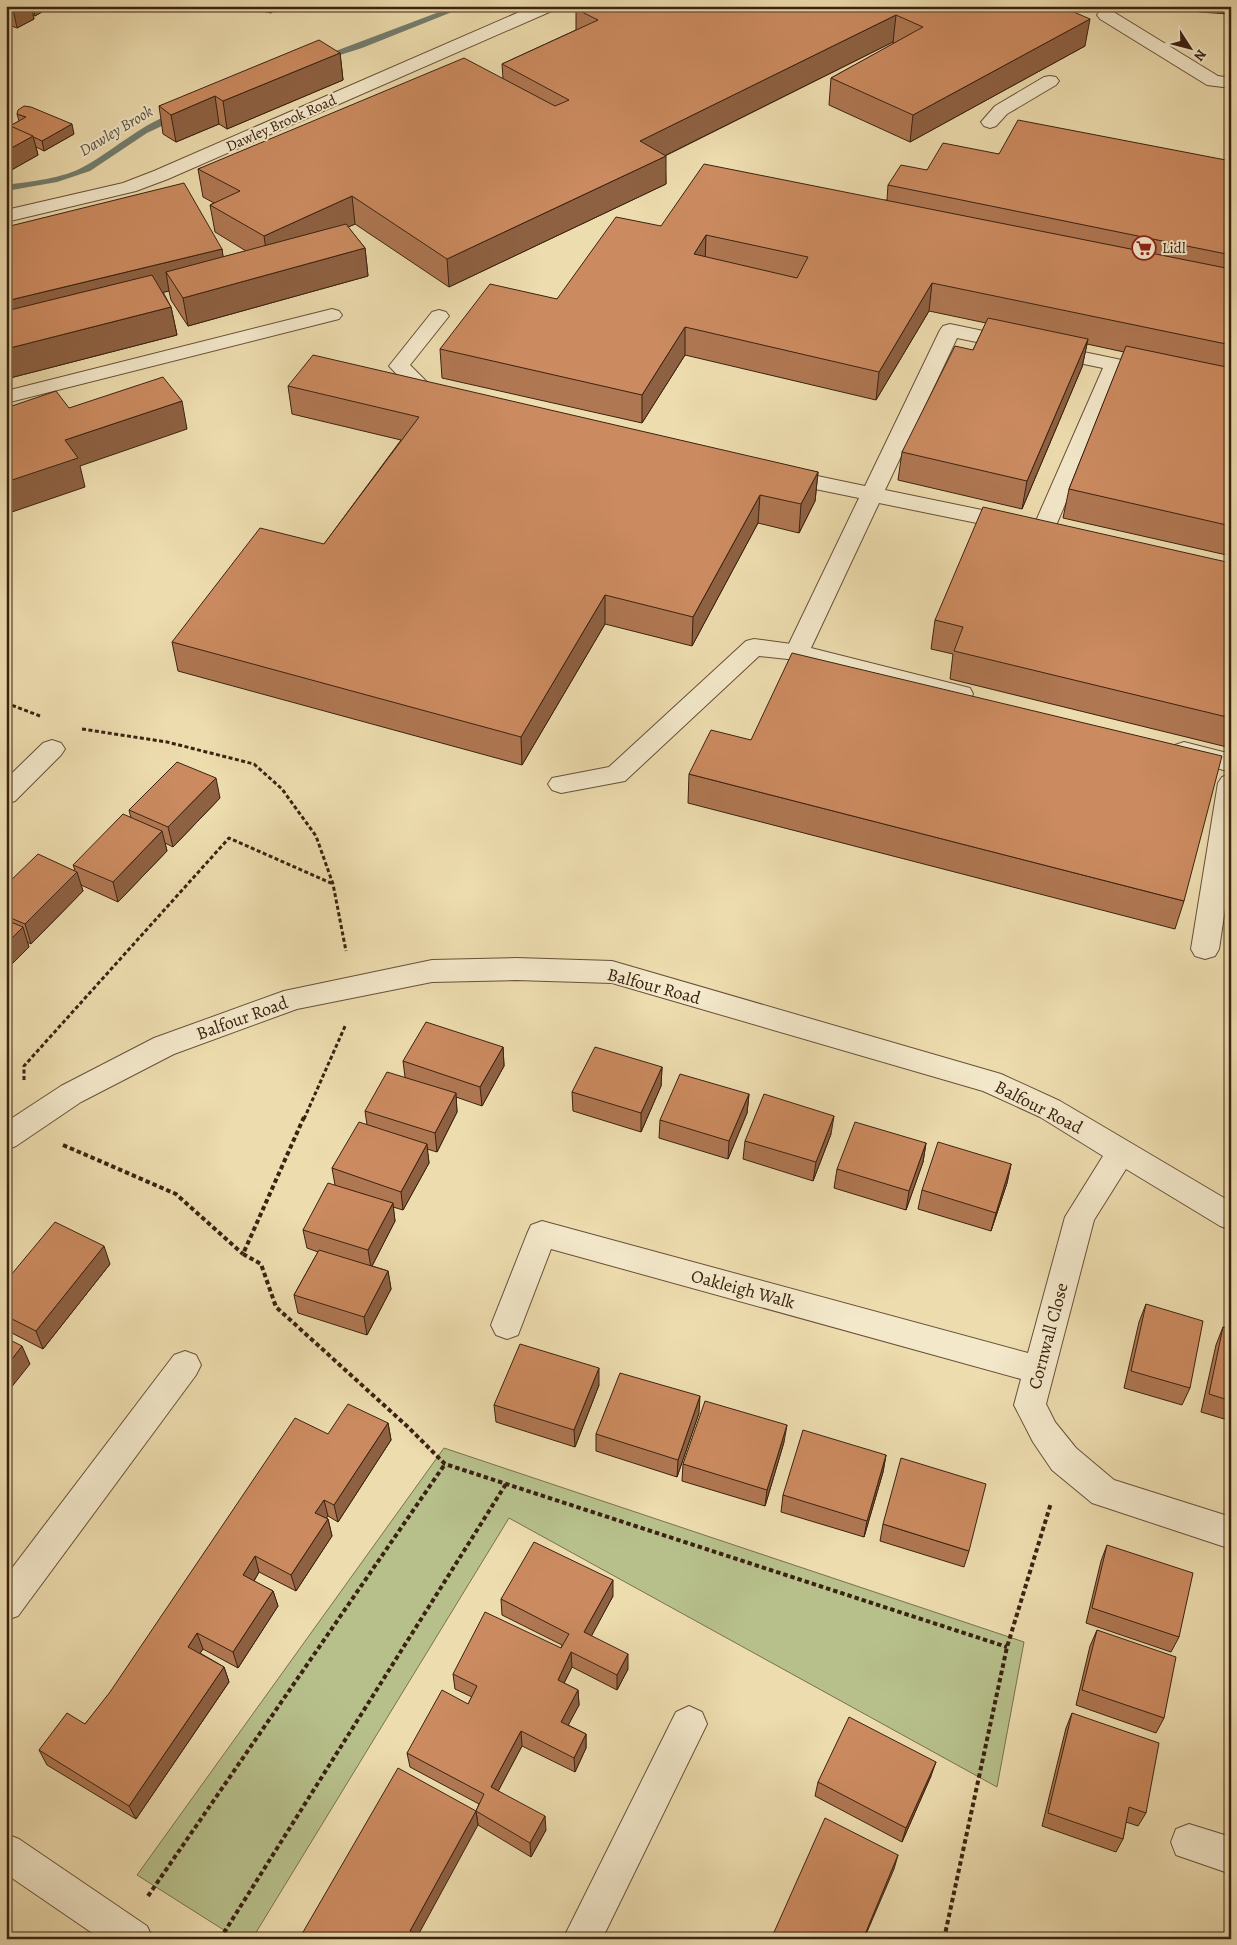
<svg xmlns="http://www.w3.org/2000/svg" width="1237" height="1945" font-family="Alegreya,serif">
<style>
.green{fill:#b7c08b;stroke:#79714e}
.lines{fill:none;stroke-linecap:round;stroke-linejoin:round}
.stream{fill:#737e6f;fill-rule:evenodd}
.lane-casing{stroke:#685038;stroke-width:2}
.street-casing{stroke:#685038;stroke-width:2}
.path-far1{stroke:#3b2211;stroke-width:3;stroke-dasharray:4 2.5;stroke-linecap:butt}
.path{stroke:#3b2211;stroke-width:4;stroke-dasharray:4.5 3;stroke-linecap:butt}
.lane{fill:#f3e8ca;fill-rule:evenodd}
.street{fill:#f3e8ca;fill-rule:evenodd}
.wall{fill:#af7752;stroke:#3b2211}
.shaded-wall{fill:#8e6142;stroke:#3b2211}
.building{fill:#cb8a5f;stroke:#3b2211;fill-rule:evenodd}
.labels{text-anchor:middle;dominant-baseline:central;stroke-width:4;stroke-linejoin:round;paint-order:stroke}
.far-street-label{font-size:15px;fill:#3b2211;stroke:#f3e8ca}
.far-poi-label{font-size:15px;fill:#3b2211;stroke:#f3e8ca;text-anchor:start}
.far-water-label{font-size:16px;font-style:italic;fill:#575040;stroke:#f3e8ca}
.street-label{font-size:18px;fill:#3b2211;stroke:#f3e8ca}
</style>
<rect width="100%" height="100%" fill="#eddcae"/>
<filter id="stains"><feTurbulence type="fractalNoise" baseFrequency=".004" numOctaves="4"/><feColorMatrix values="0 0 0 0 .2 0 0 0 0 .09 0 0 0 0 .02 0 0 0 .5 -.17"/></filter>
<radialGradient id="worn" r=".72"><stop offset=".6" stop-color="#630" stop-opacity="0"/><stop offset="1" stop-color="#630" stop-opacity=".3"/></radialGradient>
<polygon class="green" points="444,1448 1024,1642 997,1787 509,1518 252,1939 238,1939 137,1875"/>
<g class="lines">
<g class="stream">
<polygon points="455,6 467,6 362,48 321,61 317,58"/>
<path d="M 178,112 L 181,113 L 181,117 L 147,133 L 90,171 L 57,182 L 6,191 L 6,185 C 32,181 62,179 85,166 C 116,149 143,122 178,112 Z"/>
</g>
<g class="lane-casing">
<g id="lane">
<polygon points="1106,10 1112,11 1218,76 1231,78 1231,88 1207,85 1100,19 1097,15 1100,11"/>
<polygon points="1050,76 1056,77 1059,81 1056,85 1007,114 996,126 990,128 984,126 981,122 995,106 1044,77"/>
<polygon points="332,309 339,311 342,315 339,319 6,403 6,391"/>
<polygon points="439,310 446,312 449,316 410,365 438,393 435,398 427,399 419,398 389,366 432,312"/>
<polygon points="754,639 806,646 809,652 806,658 797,660 759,656 625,781 561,793 552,790 548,784 552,778 609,767 746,641"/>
</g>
</g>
<g class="street-casing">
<g id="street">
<polygon points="533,6 556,6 554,10 168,179 136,191 6,222 6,210 123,183 154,171"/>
<polygon points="950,324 1231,383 1231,395 1122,372 1054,530 1051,535 1043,537 1035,535 1032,530 1103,368 957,338 885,490 1016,517 1024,519 1027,524 1024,529 1016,531 879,503 811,648 970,688 973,694 970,700 961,702 788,658 785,652 859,498 771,480 768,475 771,470 779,468 865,486 940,330 943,326"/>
<polygon points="52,740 61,743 65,749 61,755 15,801 6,804 6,779 43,743"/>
<polygon points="1184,742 1231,754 1231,772 1175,757 1171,751 1175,745"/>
<polygon points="1231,774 1231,869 1219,949 1215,956 1205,959 1195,956 1191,949 1218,783 1222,777"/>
<polygon points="516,958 612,961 1001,1074 1060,1101 1231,1202 1231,1230 1220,1226 1126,1169 1094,1220 1046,1404 1055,1422 1076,1448 1114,1480 1231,1517 1231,1549 1092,1503 1052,1470 1033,1442 1014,1405 1021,1379 551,1249 518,1335 507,1339 496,1335 491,1325 527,1234 531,1225 542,1221 1028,1353 1065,1217 1103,1156 1040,1117 983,1091 612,983 516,980 432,982 297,1009 174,1054 81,1102 16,1146 6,1150 6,1122 61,1086 154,1038 284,991 432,960"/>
<polygon points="185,1351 196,1355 201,1365 196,1375 18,1616 6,1620 6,1576 174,1355"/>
<polygon points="689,1706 702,1712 707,1724 602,1939 563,1939 676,1712"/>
<polygon points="1189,1824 1231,1837 1231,1874 1176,1855 1171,1842 1176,1829"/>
<polygon points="6,1834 19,1839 147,1926 153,1939 101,1939 6,1874"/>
</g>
</g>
<g class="path-far1">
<polyline points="6,703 40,716"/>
<polyline points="82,729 167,742 254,764 282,789 316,836 333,884 346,951"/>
<polyline points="24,1080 24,1066 229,838 333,884"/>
<polyline points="304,1119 346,1024"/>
</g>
<g class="path">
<polyline points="304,1117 243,1254 261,1264 276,1307 408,1427 445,1464 1007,1647"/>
<polyline points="63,1145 176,1194 243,1254"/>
<polyline points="148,1896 445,1464"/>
<polyline points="220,1939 506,1484"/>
<polyline points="944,1939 1007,1647 1051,1503"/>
</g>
<use href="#lane" class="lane"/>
<use href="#street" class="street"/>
</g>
<g class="wall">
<polygon points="6,6 52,6 35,16 33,15 34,19 17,28 6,24"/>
<polygon points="239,6 279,6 271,13"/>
<polygon points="1060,6 1085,46 910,142 829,105 831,78 895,43 893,42 665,156 666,184 449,287 355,224 348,227 365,248 368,276 188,326 171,300 169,291 163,292 171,307 177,335 6,379 6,227 222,249 223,257 246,251 215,232 210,205 214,203 203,197 198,169 503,78 502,64 576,30 576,9"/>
<polygon points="1198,6 1231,6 1231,28 1229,14 1199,12"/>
<polygon points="340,53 343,80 227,129 219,124 176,142 163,134 159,106"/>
<polygon points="17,114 74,134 44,151 36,147 38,155 6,173 6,124 10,126 19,121"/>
<polygon points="999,154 1231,161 1231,556 1063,518 1069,489 1124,352 1087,344 1082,367 1022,509 898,480 902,452 973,350 986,323 929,311 876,400 685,355 642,423 442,378 440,349 557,299 661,226 887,200 888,185 927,170"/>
<polygon points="288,386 818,472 815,501 799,533 758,523 692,646 605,624 522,765 178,671 172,642 324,544 401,440 292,414"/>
<polygon points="1231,563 1231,748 950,679 953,654 931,649 935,620"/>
<polygon points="689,774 1184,901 1175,929 688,803"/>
<polygon points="220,798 173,847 165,843 167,851 118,902 81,885 83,891 31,944 27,942 29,947 6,970 6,885 75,870 73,865 131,818 129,810"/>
<polygon points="503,1047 504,1066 482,1106 456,1097 457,1112 437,1152 427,1149 429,1163 403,1210 393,1207 395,1221 372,1266 388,1271 391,1289 367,1335 298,1313 294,1295 318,1252 307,1248 303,1230 335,1185 332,1168 367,1125 365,1111 405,1077 403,1061"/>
<polygon points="662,1067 661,1086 641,1132 573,1111 572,1092"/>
<polygon points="749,1094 747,1113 728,1159 659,1138 660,1120"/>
<polygon points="831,1134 813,1181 743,1159 745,1141"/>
<polygon points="926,1143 923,1162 906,1210 834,1188 837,1169"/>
<polygon points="1011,1164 1007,1183 991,1231 918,1209 922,1190"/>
<polygon points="110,1264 43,1349 6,1330 6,1281"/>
<polygon points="1146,1304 1190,1388 1182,1405 1124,1388 1139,1322"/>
<polygon points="1223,1327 1231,1329 1231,1421 1201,1412 1216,1345"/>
<polygon points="599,1385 575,1447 496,1422 494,1405"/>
<polygon points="699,1413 677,1477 596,1451 596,1434"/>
<polygon points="388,1423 391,1440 338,1522 328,1516 326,1518 328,1519 332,1536 296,1591 259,1572 254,1581 273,1591 278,1606 238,1668 203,1649 200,1653 224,1667 229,1682 136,1819 47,1765 39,1750 85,1724 328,1434"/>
<polygon points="784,1442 765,1506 682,1481 683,1464"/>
<polygon points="886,1455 883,1472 864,1537 781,1512 783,1495"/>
<polygon points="883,1524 969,1551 964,1567 880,1541"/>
<polygon points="1107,1545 1179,1637 1171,1652 1086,1623 1101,1561"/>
<polygon points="613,1596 591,1636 628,1669 617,1690 572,1667 564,1683 578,1690 579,1705 568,1725 586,1734 586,1748 575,1772 522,1746 498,1791 546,1830 531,1857 478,1825 476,1811 479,1804 410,1767 407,1753 468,1704 472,1697 455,1689 453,1674 561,1648 562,1645 502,1615 501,1599"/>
<polygon points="1097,1630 1164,1718 1156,1733 1076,1705 1090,1646"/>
<polygon points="1072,1713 1146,1813 1138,1826 1126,1822 1123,1839 1116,1852 1042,1826 1066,1728"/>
<polygon points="931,1776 902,1842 815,1796 818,1782"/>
</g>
<g class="shaded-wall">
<polygon points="19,6 31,6 34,19 17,28 13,9"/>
<polygon points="33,6 52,6 35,16"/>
<polygon points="270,6 279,6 271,13"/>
<polygon points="896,15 893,42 640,168 640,141"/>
<polygon points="1090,19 1085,46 910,142 913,115"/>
<polygon points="340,53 343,80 227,129 223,101"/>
<polygon points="215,96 219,124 176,142 171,115"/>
<polygon points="72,124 74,134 44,151 42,141"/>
<polygon points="33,136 38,155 6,173 6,151"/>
<polygon points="666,156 666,184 449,287 447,259"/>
<polygon points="352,196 355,224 268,264 264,236"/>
<polygon points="706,235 705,263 694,254"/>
<polygon points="365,248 368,276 188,326 183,298"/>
<polygon points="222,249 226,277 166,272 169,291 6,331 6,301"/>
<polygon points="932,283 929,311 876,400 879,372"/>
<polygon points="171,307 177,335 6,379 6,349"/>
<polygon points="685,327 685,355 642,423 642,395"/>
<polygon points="1088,339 1082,367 1022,509 1027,481"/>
<polygon points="182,401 187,429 80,466 85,487 9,513 6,503 6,482 65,440"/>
<polygon points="818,472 815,501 799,533 801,504"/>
<polygon points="760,495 758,523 692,646 693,617"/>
<polygon points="605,595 605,624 522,765 521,737"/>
<polygon points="216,778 220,798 173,847 168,827"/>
<polygon points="162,831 167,851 118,902 113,882"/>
<polygon points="77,872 83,891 31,944 25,924"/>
<polygon points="23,927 29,947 6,970 6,944"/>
<polygon points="503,1047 504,1066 482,1106 480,1087"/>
<polygon points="662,1067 661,1086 641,1132 641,1113"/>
<polygon points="456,1093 457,1112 437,1152 435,1133"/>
<polygon points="749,1094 747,1113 728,1159 729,1141"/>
<polygon points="834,1116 831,1134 813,1181 816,1162"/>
<polygon points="926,1143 923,1162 906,1210 909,1191"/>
<polygon points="427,1144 429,1163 403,1210 401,1192"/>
<polygon points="1011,1164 1007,1183 991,1231 996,1213"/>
<polygon points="393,1203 395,1221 371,1268 368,1250"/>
<polygon points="104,1246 110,1264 43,1349 36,1331"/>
<polygon points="388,1271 391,1289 367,1335 364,1317"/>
<polygon points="22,1346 30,1364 6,1394 6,1367"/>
<polygon points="599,1368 599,1385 575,1447 574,1430"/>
<polygon points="700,1396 699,1413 677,1477 678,1460"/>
<polygon points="388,1423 391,1440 338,1522 334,1505"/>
<polygon points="787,1425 784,1442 765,1506 767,1490"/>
<polygon points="886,1455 883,1472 864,1537 867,1521"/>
<polygon points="324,1500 328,1516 319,1529 315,1513"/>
<polygon points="328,1519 332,1536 296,1591 291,1575"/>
<polygon points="255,1556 259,1572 248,1591 243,1575"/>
<polygon points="613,1580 613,1596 585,1648 584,1632"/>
<polygon points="273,1591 278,1606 238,1668 233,1652"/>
<polygon points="197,1633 203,1649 194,1662 188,1647"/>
<polygon points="571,1652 572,1667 558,1695 558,1680"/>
<polygon points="628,1654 628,1669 617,1690 617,1675"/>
<polygon points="224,1667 229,1682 136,1819 129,1806"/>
<polygon points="578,1690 579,1705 562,1737 561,1722"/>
<polygon points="521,1731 522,1746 493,1801 491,1787"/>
<polygon points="586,1734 586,1748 575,1772 574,1758"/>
<polygon points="936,1762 931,1776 902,1842 906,1828"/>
<polygon points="476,1811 478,1825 416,1939 410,1931"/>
<polygon points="545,1816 546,1830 531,1857 530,1843"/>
<polygon points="898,1855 894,1869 864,1939 863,1939"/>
</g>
<g class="building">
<polygon points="6,6 19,6 13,9"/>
<polygon points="583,6 1060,6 1090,19 913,115 831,78 923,27 896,15 640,141 666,156 447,259 352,196 264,236 210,205 240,191 198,169 464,58 555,106 569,100 502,64 598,20 576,9"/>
<polygon points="319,40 340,53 223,101 215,96 171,115 159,106"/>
<polygon points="24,106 31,107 72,124 42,141 10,126 26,117 17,114 18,110"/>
<polygon points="1018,120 1231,161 1231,255 888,185 901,165 927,170 943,143 999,154"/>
<polygon points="6,124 33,136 6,151"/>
<path d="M 704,164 L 1231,269 L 1231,345 L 932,283 L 879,372 L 685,327 L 642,395 L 440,349 L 490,284 L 557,299 L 616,217 L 661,226 ZM 706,235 L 808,257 L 797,278 L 694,254 Z"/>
<polygon points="184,183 222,249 6,301 6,227"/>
<polygon points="346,224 365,248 183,298 166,272"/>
<polygon points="152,275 171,307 6,349 6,311"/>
<polygon points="988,318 1088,339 1027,481 902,452 955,346 973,350"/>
<polygon points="1126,346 1231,368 1231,526 1069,489"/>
<polygon points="313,355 818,472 801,504 760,495 693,617 605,595 521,737 172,642 260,528 324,544 419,417 288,386"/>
<polygon points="163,377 182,401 65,440 78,458 6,482 6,408 56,391 69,408"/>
<polygon points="983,507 1231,563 1231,718 954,651 963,627 935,620"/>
<polygon points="792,653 1222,756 1184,901 689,774 711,730 751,740"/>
<polygon points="177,762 216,778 168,827 129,810"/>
<polygon points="123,814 162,831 113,882 73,865"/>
<polygon points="38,854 77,872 25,924 6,916 6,885"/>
<polygon points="6,920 23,927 6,944"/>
<polygon points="426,1022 503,1047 480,1087 403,1061"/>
<polygon points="595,1047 662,1067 641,1113 572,1092"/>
<polygon points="387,1072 456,1093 435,1133 365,1111"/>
<polygon points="680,1074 749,1094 729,1141 660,1120"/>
<polygon points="764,1094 834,1116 816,1162 745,1141"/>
<polygon points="359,1122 427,1144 401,1192 332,1168"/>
<polygon points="855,1122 926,1143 909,1191 837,1169"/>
<polygon points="938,1142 1011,1164 996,1213 922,1190"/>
<polygon points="328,1183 393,1203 368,1250 303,1230"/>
<polygon points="55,1222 104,1246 36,1331 6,1316 6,1281"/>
<polygon points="319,1250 388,1271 364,1317 294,1295"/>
<polygon points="1146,1304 1203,1321 1190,1388 1131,1371"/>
<polygon points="1223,1327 1231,1329 1231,1401 1209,1394"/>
<polygon points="6,1338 22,1346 6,1367"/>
<polygon points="520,1344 599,1368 574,1430 494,1405"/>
<polygon points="620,1373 700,1396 678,1460 596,1434"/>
<polygon points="705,1401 787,1425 767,1490 683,1464"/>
<polygon points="348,1404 388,1423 334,1505 324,1500 315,1513 328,1519 291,1575 255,1556 243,1575 273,1591 233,1652 197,1633 188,1647 224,1667 129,1806 39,1750 67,1713 85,1724 110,1692 295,1418 328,1434"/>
<polygon points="803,1430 886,1455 867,1521 783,1495"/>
<polygon points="901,1458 986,1484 969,1551 883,1524"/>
<polygon points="534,1542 613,1580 584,1632 628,1654 617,1675 571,1652 558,1680 578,1690 561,1722 586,1734 574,1758 521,1731 491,1787 545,1816 530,1843 476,1811 484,1794 407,1753 442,1690 468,1704 477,1686 453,1674 485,1612 561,1648 569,1634 501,1599"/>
<polygon points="1107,1545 1193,1573 1179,1637 1092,1608"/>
<polygon points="1097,1630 1176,1657 1164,1718 1082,1690"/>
<polygon points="1072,1713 1159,1743 1146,1813 1129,1807 1123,1839 1048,1813"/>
<polygon points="849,1717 936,1762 906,1828 818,1782"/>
<polygon points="398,1768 476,1811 410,1931 425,1939 299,1939"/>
<polygon points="825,1818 898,1855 863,1939 771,1939"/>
</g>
<defs>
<g id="supermarket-ring" transform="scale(1.25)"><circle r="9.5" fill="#f3e8ca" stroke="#8f2418" stroke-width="1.5"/><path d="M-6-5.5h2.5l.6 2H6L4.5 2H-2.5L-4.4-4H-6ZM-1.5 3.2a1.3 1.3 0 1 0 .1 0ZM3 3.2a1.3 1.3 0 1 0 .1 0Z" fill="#8f2418"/></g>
</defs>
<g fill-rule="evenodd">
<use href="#supermarket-ring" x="1144" y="248"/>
</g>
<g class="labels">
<g class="far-street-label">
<text transform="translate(281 123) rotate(-24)">Dawley Brook Road</text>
</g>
<g class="far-poi-label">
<text x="1162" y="248">Lidl</text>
</g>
<g class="far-water-label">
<text transform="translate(116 131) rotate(-31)">Dawley Brook</text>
</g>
<g class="street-label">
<text transform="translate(654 986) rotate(15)">Balfour Road</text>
<text transform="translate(242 1018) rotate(-20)">Balfour Road</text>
<text transform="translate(1039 1107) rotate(27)">Balfour Road</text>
<text transform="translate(743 1289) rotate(15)">Oakleigh Walk</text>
<text transform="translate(1048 1336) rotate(-75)">Cornwall Close</text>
</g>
</g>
<rect width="1237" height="1945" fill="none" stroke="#eddcae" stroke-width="25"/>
<rect x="8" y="8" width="1222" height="1930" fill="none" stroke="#3b2211" stroke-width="2.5"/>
<rect x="12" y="12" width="1212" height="1920" fill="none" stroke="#3b2211"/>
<g transform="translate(1190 48) rotate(126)" stroke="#f3e8ca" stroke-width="4" paint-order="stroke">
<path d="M0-4L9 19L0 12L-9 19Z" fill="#3b2211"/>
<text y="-8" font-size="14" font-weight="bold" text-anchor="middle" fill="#3b2211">N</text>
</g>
<rect width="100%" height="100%" filter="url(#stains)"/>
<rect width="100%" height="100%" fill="url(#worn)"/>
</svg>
